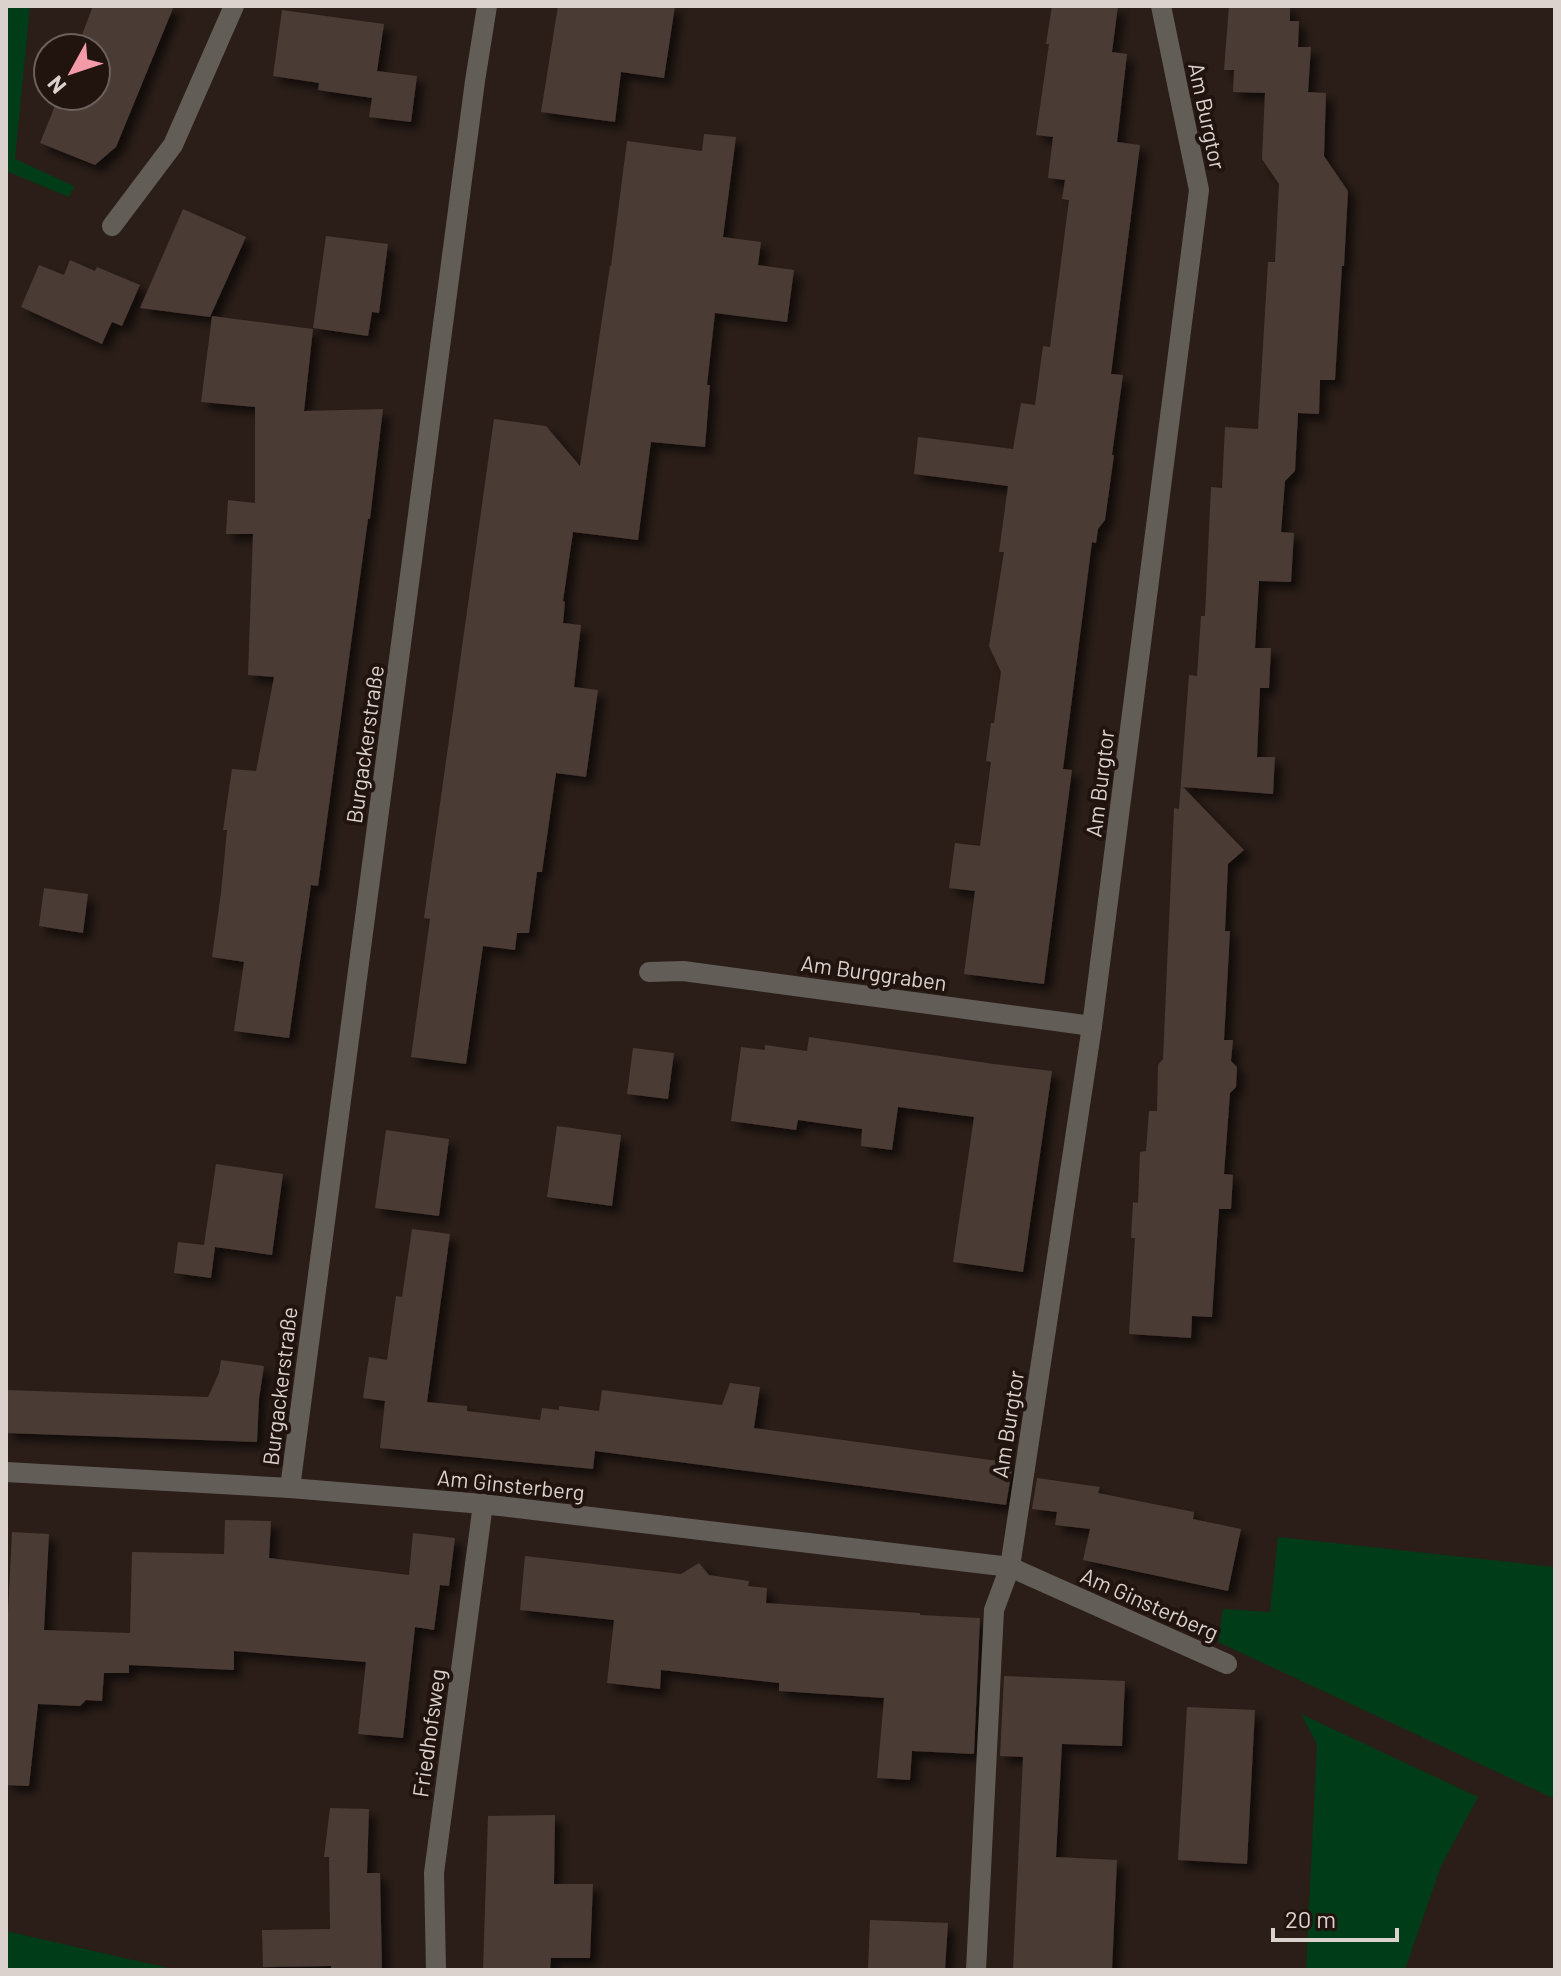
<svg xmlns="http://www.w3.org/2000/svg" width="1561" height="1976" font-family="Barlow,sans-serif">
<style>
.green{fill:#003c17}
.building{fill:#4b3a36;filter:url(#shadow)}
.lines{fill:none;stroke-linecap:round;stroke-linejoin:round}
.minor{stroke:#635d58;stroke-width:20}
.labels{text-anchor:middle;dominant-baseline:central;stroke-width:8;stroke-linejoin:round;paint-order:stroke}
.street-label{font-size:22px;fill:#dbd2ce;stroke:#21140f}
</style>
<defs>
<filter id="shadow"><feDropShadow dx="7" dy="7" stdDeviation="4" flood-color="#0009"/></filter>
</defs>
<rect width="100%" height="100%" fill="#2b1e18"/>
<g class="green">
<polygon points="6,6 30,6 15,159 74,186 69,197 6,171"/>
<polygon points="1278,1537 1555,1567 1555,1799 1218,1642 1223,1609 1270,1612"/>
<polygon points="1301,1714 1478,1797 1441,1866 1405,1970 1306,1970 1317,1744"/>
<polygon points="6,1931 177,1970 6,1970"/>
</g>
<g class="building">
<polygon points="93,6 174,6 116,147 95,165 40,143 59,96 96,96 96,48 77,48"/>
<polygon points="558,6 675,6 664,78 621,72 615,122 541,112"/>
<polygon points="1052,6 1118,6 1112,52 1127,54 1117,142 1140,145 1111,374 1123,375 1112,455 1114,455 1105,520 1098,529 1096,543 1092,542 1063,769 1072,770 1044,984 964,974 975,891 949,888 955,843 980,846 991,762 986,761 991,723 994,723 1001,672 989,646 1004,552 999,552 1008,486 914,474 918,437 1013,449 1021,403 1035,405 1043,346 1050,347 1069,200 1062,199 1065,180 1048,178 1053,137 1036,135 1049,44 1046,44"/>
<polygon points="1229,6 1290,6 1290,21 1299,21 1298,47 1311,47 1308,92 1326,93 1324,156 1348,191 1344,266 1342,266 1335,380 1320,380 1319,414 1298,413 1295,471 1285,481 1281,532 1294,533 1291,582 1259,581 1255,648 1271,648 1269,688 1260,688 1257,757 1275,757 1273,794 1183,787 1244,850 1228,864 1225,931 1230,931 1224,1040 1233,1040 1231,1061 1237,1067 1236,1087 1230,1093 1224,1174 1233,1175 1231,1209 1219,1209 1212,1317 1192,1316 1191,1338 1129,1334 1135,1238 1131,1238 1133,1202 1138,1203 1140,1152 1146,1151 1149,1111 1157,1111 1158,1065 1163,1059 1174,808 1179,809 1189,675 1197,676 1201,616 1205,616 1211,487 1222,488 1225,427 1258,429 1268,262 1275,262 1279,184 1262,159 1265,93 1233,92 1234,70 1224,70"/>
<polygon points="282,10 384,24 377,71 417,76 411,122 369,117 372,98 318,90 319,83 273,76"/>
<polygon points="704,134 736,137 723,237 761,242 758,265 794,270 787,322 715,313 707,385 710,385 705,447 651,442 638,540 573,532 563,601 565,602 563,623 581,625 574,687 598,690 586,777 556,773 542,872 537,872 529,933 517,933 515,950 483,946 466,1064 411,1057 430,919 424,918 494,419 546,426 580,466 610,266 611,266 627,141 702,151"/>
<polygon points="183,209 246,237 210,317 140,308"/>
<polygon points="326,236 388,244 379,313 372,312 368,336 313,328"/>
<polygon points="70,260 95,271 97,267 140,285 122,326 112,322 102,344 21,307 39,265 64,275"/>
<polygon points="212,316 313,329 304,411 383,409 370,519 368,519 318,886 311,885 289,1038 234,1031 244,962 212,957 221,893 227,830 223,830 232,769 256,771 274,677 248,675 253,534 226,534 228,500 255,503 255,407 201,402"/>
<polygon points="44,888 88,894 83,933 39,926"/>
<polygon points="809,1037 994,1064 1052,1071 1023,1272 953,1262 974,1117 898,1107 892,1150 861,1146 862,1129 798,1120 796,1130 731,1121 741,1047 765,1050 765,1045 807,1051"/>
<polygon points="633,1048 674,1053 668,1099 627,1094"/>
<polygon points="557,1126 621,1135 612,1206 547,1197"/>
<polygon points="386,1130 449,1139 439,1216 375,1208"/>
<polygon points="216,1164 283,1174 272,1255 215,1247 211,1278 174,1273 178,1242 204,1245"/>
<polygon points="412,1229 450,1234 427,1402 467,1406 467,1411 540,1420 542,1408 559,1410 559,1406 599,1411 602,1390 722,1405 730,1383 760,1387 754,1428 1013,1463 1006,1505 595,1451 593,1469 380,1448 385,1401 363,1398 369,1357 387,1360 396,1296 402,1297"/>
<polygon points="221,1360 264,1366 259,1399 257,1442 6,1433 6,1390 208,1397 219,1373"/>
<polygon points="1037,1478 1100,1487 1098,1493 1194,1512 1193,1519 1241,1529 1228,1591 1083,1560 1090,1529 1055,1525 1057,1512 1032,1509"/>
<polygon points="225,1520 271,1521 269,1558 409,1575 413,1533 455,1538 449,1586 440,1585 434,1630 415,1627 403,1738 358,1734 366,1662 234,1651 234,1670 129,1665 129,1673 104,1673 102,1701 86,1700 80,1706 38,1704 29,1786 6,1785 6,1611 8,1612 12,1532 49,1534 44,1630 130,1633 132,1552 224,1554"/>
<polygon points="525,1556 681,1574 699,1563 709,1575 749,1581 748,1586 767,1588 766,1603 920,1613 920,1615 980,1618 974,1754 912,1751 910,1780 877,1778 884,1698 779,1691 779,1683 661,1670 660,1689 607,1683 614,1620 520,1610"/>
<polygon points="1004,1676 1125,1681 1122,1746 1062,1744 1056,1857 1117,1860 1112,1970 1013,1970 1023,1757 1000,1756"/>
<polygon points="1187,1707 1255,1710 1247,1864 1178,1860"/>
<polygon points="330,1808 369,1809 367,1873 380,1873 382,1970 331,1970 331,1966 263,1967 262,1930 330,1929 329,1857 324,1857"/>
<polygon points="555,1815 554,1884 593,1884 590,1958 551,1958 550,1970 483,1970 488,1816"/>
<polygon points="870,1920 948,1923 945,1970 868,1970"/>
</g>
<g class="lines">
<g class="minor">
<polyline points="112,226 173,145 234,6"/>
<polyline points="649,972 683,971 1092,1026"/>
<polyline points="6,1472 290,1488 483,1504 1010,1567 1227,1664"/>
<polyline points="290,1488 475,81 487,6"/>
<polyline points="436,1970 434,1873 483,1504"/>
<polyline points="976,1970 994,1610 1010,1567 1092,1026 1199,190 1161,6"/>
</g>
</g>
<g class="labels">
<g class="street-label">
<text transform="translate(1208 116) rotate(78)">Am Burgtor</text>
<text transform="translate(364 744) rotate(-82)">Burgackerstraße</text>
<text transform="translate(1099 783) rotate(-83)">Am Burgtor</text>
<text transform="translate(874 972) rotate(8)">Am Burggraben</text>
<text transform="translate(279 1386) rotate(-83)">Burgackerstraße</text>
<text transform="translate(1007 1424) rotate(-81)">Am Burgtor</text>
<text transform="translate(511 1484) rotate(6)">Am Ginsterberg</text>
<text transform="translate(1150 1603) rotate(24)">Am Ginsterberg</text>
<text transform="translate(428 1733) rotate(-82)">Friedhofsweg</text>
</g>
</g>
<rect width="1561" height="1976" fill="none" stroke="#dbd2ce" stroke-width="16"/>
<g transform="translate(72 72) rotate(230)"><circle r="38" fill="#21140f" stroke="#6b605b" stroke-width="2"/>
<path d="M0-6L14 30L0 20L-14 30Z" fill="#f39aa8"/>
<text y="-12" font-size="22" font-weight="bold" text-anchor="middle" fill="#dbd2ce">N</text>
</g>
<path d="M1273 1928v12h124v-12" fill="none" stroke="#dbd2ce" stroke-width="4"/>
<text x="1285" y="1928" font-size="24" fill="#dbd2ce" stroke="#21140f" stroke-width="6" paint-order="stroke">20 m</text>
</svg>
